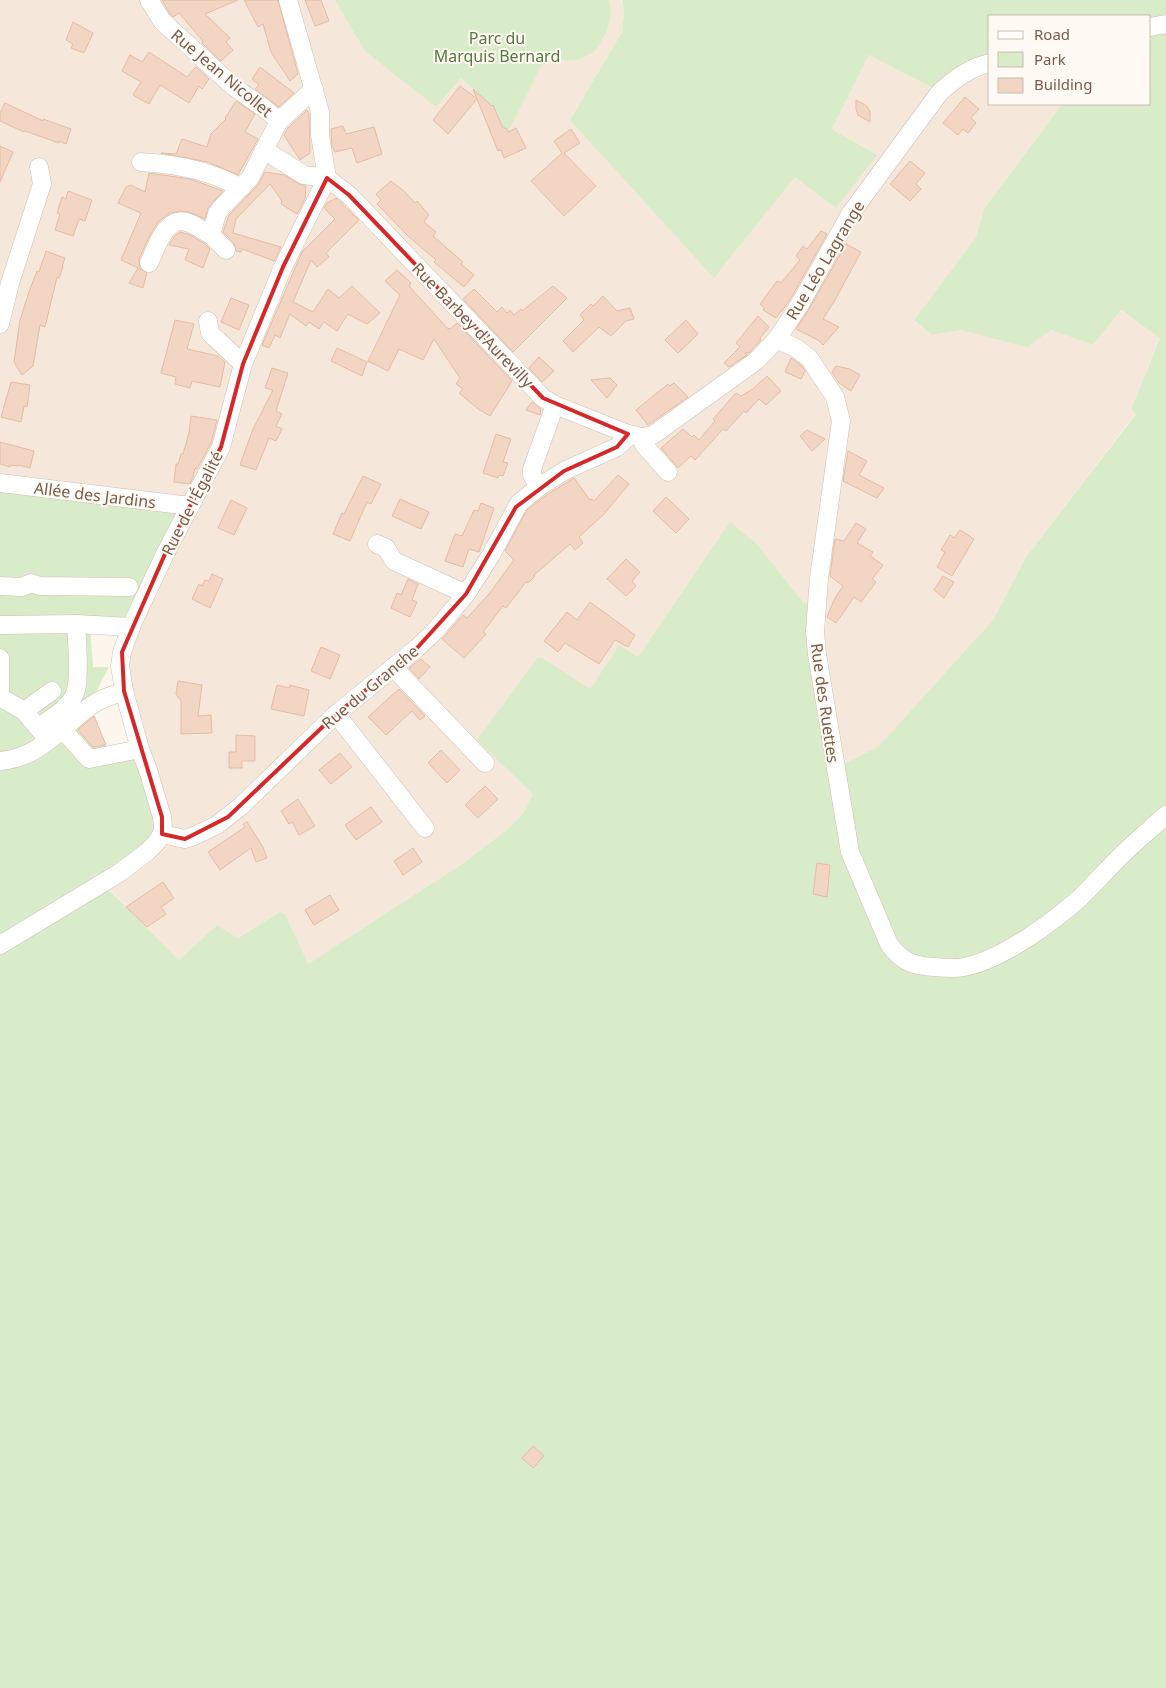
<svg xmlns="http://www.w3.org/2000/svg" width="1166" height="1688" font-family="'Noto Sans',sans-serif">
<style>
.residential{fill:#f5e8da}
.green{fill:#d8ecc9}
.building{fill:#f3d5c3;stroke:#e6bba3}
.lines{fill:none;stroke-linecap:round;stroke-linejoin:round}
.minor-casing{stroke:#d1beb0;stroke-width:19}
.minor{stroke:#fff;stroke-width:18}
.marked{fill:none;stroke:#d62828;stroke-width:4;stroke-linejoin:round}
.labels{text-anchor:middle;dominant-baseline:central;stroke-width:4;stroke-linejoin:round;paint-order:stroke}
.park-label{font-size:16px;fill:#537a41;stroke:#fffaf3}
.street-label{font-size:16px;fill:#7a5c4d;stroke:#fffaf3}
</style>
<rect width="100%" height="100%" fill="#fdf6ec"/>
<polygon class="residential" points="0,0 621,0 624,14 622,32 570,120 723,267 795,177 877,155 832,129 869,55 940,92 990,63 990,104 1062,104 984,209 976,237 914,320 932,335 961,330 988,336 1051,330 1093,345 1120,310 1160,337 1131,409 1136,413 1026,557 993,620 879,747 835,770 816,614 798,596 758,545 730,523 638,657 619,645 590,689 478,740 534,794 524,812 509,828 462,864 307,965 285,914 280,912 238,938 217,925 179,960 103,883 147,852 124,691 129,632 0,483"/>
<g class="green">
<path d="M 335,0 L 609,0 C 612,12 611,23 605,34 C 602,39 600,45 597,48 C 585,63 561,62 545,58 L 508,132 L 506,128 L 503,128 L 494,106 L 492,106 L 461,78 L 436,107 L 365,51 Z"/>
<polygon points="622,0 1166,0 1166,1688 0,1688 0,483 190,506 125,623 90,626 93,667 109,667 95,694 93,713 111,758 141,753 163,827 103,884 179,960 217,925 238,938 280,912 285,914 308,964 462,864 509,828 524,812 533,794 477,740 539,656 590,689 619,645 638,657 730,522 758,545 798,596 816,614 835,769 879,746 993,620 1026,557 1136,414 1131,409 1160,338 1121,310 1093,345 1051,330 1027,347 961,330 932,335 914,320 976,237 984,209 1062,104 1150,104 1150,16 990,16 990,63 940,92 869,55 832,129 877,155 836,208 795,177 714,278 570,120 622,32 624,14"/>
</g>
<g class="building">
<polygon points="162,0 238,0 205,14 230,38 226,42 233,50 221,61 202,43 203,41 179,13 173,17 170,14"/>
<polygon points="244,0 278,0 298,74 290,81 271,52 263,24 258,27"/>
<polygon points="305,0 321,0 329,21 315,26"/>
<polygon points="73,22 93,33 84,53 71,48 73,44 66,40"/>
<polygon points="149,52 187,77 196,67 209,79 202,89 199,86 189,103 160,85 149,104 133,95 141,82 122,71 130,55 142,62"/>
<polygon points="260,67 294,93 279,107 255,89 259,85 252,79"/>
<polygon points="460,86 477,99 448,134 433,120"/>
<polygon points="473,89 492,106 493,105 503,128 506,128 508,132 516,128 526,148 504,158 501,150 498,151"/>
<polygon points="965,97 979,109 971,118 976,123 968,133 963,129 958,135 943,123"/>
<polygon points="856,100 867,106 870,112 870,122 858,115 856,109"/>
<polygon points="236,101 255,114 245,132 258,139 238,175 208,162 161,153 176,154 182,139 207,147 211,134 226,119 225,118"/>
<polygon points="5,103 43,121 43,119 71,129 66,144 59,141 59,143 25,131 24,132 0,121 0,113"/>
<polygon points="307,110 309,114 310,153 300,160 284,135 288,128"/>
<polygon points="343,126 346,134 374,127 382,154 357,163 352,148 335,152 332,146 331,129"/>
<polygon points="571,129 580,143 564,153 596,186 564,216 531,181 562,153 554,141"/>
<polygon points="0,146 13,152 0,182"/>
<polygon points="910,161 925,173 916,184 921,189 910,201 890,184"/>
<polygon points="265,172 284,175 299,184 306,186 305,199 297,214 281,204 282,201 270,184 236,219 233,233 281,247 274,261 242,249 241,252 236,251 234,243 223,232 229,215 258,185"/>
<polygon points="149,173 190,179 223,191 208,208 205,219 189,212 179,211 168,214 158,222 149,237 139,259 140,269 147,273 143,288 129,283 138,268 121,260 141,213 118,203 126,187 131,185 145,192"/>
<polygon points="391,181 404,191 415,203 417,201 429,215 424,222 436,232 433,236 463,262 461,264 474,275 464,287 434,262 436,260 409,237 377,204 381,200 376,194"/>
<polygon points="68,191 92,200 85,221 79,219 73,236 55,230 60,214 57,213 62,197 66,199"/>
<polygon points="336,198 359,220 326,253 329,257 317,267 311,260 293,302 313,312 328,289 339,298 352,286 380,313 367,324 348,314 337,331 324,322 319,329 309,322 306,326 290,314 280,338 275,335 269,348 262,345 302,252 335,219 324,208 327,203"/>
<polygon points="821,231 827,234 791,298 782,311 781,311 776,318 763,310 764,308 760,304 777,281 781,283 800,260 796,256 803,246 807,249"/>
<polygon points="180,232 190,235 205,244 210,249 203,268 185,260 189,249 169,245 175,236"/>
<polygon points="846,244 861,252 835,300 823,319 839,327 823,345 818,340 796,329 809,309"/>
<polygon points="46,251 65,258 62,267 63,267 59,278 57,277 45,327 40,325 33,366 22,375 14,362 20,320 29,292 37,271 39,272"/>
<polygon points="397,270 411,283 409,286 447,328 450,329 457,323 512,381 490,416 478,409 459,393 463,389 456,384 460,378 434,339 423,360 399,349 388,371 368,361 400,295 385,281"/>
<polygon points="553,286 567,298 513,352 463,299 474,289 497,312 502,307 507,313 510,310 514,315 521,309 522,311"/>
<polygon points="603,296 617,311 630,308 634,319 626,321 611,336 599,327 573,352 563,341 584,320 580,315 591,304 593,306"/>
<polygon points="231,298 249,305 239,330 221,322"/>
<polygon points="758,316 769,327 760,338 761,340 749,353 745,353 747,355 729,367 724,363 740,347 736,343"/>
<polygon points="175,320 194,324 187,349 218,356 225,362 220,387 192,381 190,388 175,384 176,377 161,373"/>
<polygon points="686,320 698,334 678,353 665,340"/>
<polygon points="337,348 367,362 362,376 331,361"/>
<polygon points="539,357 554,371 542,382 529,368"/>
<polygon points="791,358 801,365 805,371 801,379 785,372"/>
<polygon points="836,366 850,369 860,375 851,391 839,383 835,377 832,372"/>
<polygon points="272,368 288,373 276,411 282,414 276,426 282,429 276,441 269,438 256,470 240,465 253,429 273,390 265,388"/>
<polygon points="767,376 781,391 766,405 759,399 746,413 744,411 726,431 723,429 695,460 691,456 678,468 661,448 683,429 692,437 694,435 699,440 715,421 713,419 736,393 741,396 753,389"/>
<polygon points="610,378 617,385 607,398 591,380"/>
<polygon points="11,382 30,385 27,407 24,406 21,422 1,417"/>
<polygon points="674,383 688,397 648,425 636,410 668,384 670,386"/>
<polygon points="532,402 541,409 540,415 526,410"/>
<polygon points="191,416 217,420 211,443 197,469 195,468 193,477 190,484 174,482 176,464 178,464 181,454 183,454 189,433"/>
<polygon points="807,430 825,439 812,451 800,436"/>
<polygon points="496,434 511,439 503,462 508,463 503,476 499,475 498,478 483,473"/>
<polygon points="0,442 34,451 30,468 18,465 18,466 10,465 10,467 0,464"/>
<polygon points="848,451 867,461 859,475 884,488 877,498 843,481"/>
<polygon points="618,475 629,484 604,514 579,537 583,543 575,550 570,544 534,575 535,576 528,583 526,582 506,608 503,606 483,632 486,634 464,658 442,639 463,615 467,618 489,594 514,560 505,551 527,510 545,496 574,478 590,500 592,499 594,501"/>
<polygon points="363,476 381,484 371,504 367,502 350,541 333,534 342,513 344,514"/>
<polygon points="666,497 689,519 676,533 653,511"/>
<polygon points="400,499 429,512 421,529 392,516"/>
<polygon points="231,500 247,508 234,535 218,528"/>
<polygon points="481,503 494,508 479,552 469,549 463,567 445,561 455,534 462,536 474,510 478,511"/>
<polygon points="856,523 866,529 857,543 873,552 870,556 883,565 872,579 876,582 861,602 854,597 836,623 827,617 834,600 843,586 830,576 835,539 844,541"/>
<polygon points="960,530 974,539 952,576 937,567 945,552 941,550 950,535 954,538"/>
<polygon points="626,559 640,572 632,581 636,586 626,596 607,579"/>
<polygon points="212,574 223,579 210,608 192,599 199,584 202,586 205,580 209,581"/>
<polygon points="943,576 954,582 944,598 934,590"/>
<polygon points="408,579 418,584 412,600 417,602 410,617 391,608 397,593 401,595"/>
<polygon points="590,602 635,635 628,647 615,640 599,664 565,643 558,652 544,641 567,612 577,620"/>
<polygon points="321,647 340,655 330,679 311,671"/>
<polygon points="421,659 430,667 419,679 409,668"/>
<polygon points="178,681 202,685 198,716 211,715 212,733 181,734 181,701 176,694"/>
<polygon points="277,685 289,688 290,685 309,690 304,716 271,709"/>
<polygon points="399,689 425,716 420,720 412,711 386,735 368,717"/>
<polygon points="94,716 106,745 93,747 78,730"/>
<polygon points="236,735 255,736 255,761 242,761 242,768 229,768 229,752 236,752"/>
<polygon points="441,750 460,770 447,783 428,763"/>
<polygon points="340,753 352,767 331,784 319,770"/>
<polygon points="485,786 498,799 478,818 465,805"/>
<polygon points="298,799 315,826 299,835 292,822 289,824 281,811"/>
<polygon points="371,807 382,822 356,840 345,825"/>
<polygon points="247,822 263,847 267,858 256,862 251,848 220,870 208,852 245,827 243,824"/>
<polygon points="413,848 422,862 403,875 394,861"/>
<polygon points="817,863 830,865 827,897 813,894"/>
<polygon points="163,882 174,898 161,907 166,914 147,927 126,907"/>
<polygon points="330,895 339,910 314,925 305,910"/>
<polygon points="533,1446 544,1456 533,1468 522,1458"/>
</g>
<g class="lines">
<g class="minor-casing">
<g id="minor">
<polyline points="149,0 162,21 234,87 264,108 279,121"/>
<polyline points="288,0 320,112 320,135 327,178"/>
<polyline points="1150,27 1166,24"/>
<polyline points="264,150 304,175 327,178"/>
<path d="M 141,162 C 176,164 210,170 241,188"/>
<path d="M 327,178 L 349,195 L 543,398 L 555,405 L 628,434 L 642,437 L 653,435 L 756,361 L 777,339 L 800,304 L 851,213 L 940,92 C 955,79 970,67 990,63"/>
<polyline points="226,250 211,235 217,214 221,208 250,178 279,121 314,89"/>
<path d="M 149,263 C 156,249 165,216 186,222 C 194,224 203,231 211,235"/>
<polyline points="208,321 210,333 243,364"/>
<polyline points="0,324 10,283 42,184 39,167"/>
<path d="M 777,339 L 796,348 L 809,358 L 835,397 L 841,421 L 819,578 L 815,631 L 817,654 L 850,852 L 889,944 C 902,962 913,966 934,967 C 944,968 955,969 964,967 C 1002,960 1053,922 1081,897 C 1097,881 1112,864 1129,848 C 1141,837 1154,826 1166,815"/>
<polyline points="642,437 644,445 668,472"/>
<polyline points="0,483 190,506"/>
<polyline points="539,487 532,475 532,469 555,405"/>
<polyline points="377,544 386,548 394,561 466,594"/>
<polyline points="0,586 22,587 31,583 40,586 129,587"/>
<polyline points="76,624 131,627"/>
<path d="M 0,625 L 76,624 C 77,640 80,675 76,690 C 72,707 52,718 38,727"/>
<polyline points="0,658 0,690"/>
<polyline points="393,667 485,763"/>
<polyline points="0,697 24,711 44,735"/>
<polyline points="24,711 52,691"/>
<polyline points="336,714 425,828"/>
<polyline points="63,730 89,759 140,749"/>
<path d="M 0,761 C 40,758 61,727 92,705 C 101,698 114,695 124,691"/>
<polyline points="162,834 185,839 194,836 217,825 241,806 334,716 417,648 435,631 466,594 491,555 519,503 539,487 564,471 617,447 626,439 628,434"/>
<polyline points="0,945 119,873 147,852 156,843 162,834 163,827 162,817 148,770 140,749 124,691 120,666 122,652 133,622 165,554 221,447 243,364 283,267 327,178"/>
</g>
</g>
<use href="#minor" class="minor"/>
</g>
<path class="marked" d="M 327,178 L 349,195 L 543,398 L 628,434 L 617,447 L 564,471 L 516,507 L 466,594 L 417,648 L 334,716 L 228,817 L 185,839 L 162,834 L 162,817 L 124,691 L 122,652 L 165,554 L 221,447 L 243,364 L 283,267 Z"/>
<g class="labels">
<g class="park-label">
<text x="497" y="38">Parc du<tspan x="497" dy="18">Marquis Bernard</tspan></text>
</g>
<g class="street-label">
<text transform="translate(222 73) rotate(40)">Rue Jean Nicollet</text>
<text transform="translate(825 260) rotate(-59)">Rue Léo Lagrange</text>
<text transform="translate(473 325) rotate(46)">Rue Barbey d'Aurevilly</text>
<text transform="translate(95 495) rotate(7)">Allée des Jardins</text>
<text transform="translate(192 503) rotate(-63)">Rue de l'Égalité</text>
<text transform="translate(370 687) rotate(-40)">Rue du Granche</text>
<text transform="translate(825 703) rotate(82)">Rue des Ruettes</text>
</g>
</g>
<rect x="988" y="15" width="162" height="90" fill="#fffaf3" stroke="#cabbb1"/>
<rect x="998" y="31" width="25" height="8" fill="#ffffff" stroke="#cabbb1"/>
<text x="1034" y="40" font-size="15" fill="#7a5c4d">Road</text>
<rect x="998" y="52" width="25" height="15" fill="#d8ecc9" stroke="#cabbb1"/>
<text x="1034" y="65" font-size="15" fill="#7a5c4d">Park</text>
<rect x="998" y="78" width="25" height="15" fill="#f3d5c3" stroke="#cabbb1"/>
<text x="1034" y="90" font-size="15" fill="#7a5c4d">Building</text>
</svg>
